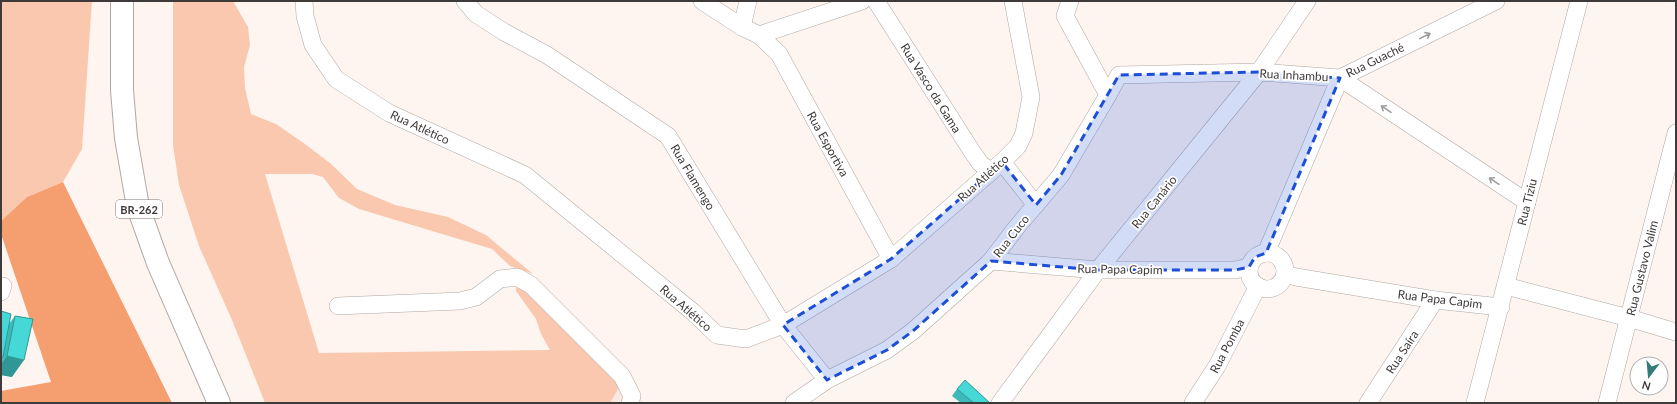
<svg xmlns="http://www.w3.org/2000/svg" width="1677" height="404" font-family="Lato,sans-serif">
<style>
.built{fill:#faeae1}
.green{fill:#fac8ae}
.forest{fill:#f59e70}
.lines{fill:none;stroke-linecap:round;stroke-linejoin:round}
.minor-casing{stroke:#afa7a3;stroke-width:18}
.major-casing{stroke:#afa7a3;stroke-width:24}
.minor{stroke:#fff;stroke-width:17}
.major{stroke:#fff;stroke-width:22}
.wall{fill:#3cbab9}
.shaded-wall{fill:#319796}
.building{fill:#46d8d7;stroke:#319796}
.oneway{stroke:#9e9c9c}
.marked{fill:#1d4ed8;fill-opacity:0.2;stroke:#1d4ed8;stroke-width:3;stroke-dasharray:8 5;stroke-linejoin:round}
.labels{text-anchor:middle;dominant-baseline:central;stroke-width:3.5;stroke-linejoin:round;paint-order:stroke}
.shield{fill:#fff;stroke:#787574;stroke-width:1}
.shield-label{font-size:11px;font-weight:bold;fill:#3e3a39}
.street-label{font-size:12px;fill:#3e3a39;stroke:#fff}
</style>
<rect width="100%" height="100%" fill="#fef5f1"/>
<polygon class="built" points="624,379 644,403 610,403"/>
<g class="green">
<polygon points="1,1 92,1 82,149 63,182 27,197 1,221"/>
<polygon points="173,1 233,1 248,27 250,45 244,67 245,88 251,114 276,124 305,144 330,163 357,189 395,205 448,217 486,235 533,274 510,266 492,249 359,209 339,198 323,177 312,174 265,174 319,353 550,350 541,334 536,319 516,291 517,277 624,379 610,403 265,403 232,320 199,246 179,185 173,145"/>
</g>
<polygon class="forest" points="63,182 172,403 1,403 1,391 51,382 1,234 1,221 27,197"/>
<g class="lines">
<g class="minor-casing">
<g id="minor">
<polyline points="304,1 305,16 313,45 336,79 389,113 525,175 693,312 717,335 746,339 783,325 891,259 1002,162 1018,146 1024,133 1031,97 1013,1"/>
<polyline points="465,1 476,14 504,32 547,55 668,136 783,325 827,380"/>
<polyline points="702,1 742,27 759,35 779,54 891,259"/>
<polyline points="876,1 971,150 980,163 991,172"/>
<polyline points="742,27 748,1"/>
<polyline points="759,35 862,1"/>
<polyline points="1108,95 1119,75 1259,72 1340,78 1527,202"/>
<polyline points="1002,162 1036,205"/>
<polyline points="1266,253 1340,78 1496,1"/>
<circle cx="1267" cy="271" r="18"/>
<polyline points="991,261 1098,270 1235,270 1249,267"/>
<polyline points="1285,274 1296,277 1435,300 1501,307"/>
<polyline points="1506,286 1629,318 1676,332"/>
<polyline points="1,292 3,286"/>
<polyline points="338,306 460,301 476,297 500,279 517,277 531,285 622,376 632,396 630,403"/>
<polyline points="794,403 827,380 887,350 913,331 991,261 1016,228 1061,175 1108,95 1065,16 1070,1"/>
<polyline points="1000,403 1098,270 1259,72 1307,1"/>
<polyline points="1193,403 1217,366 1258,286"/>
<polyline points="1368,403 1435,300"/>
<polyline points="1475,403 1579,1"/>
<polyline points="1607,403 1676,133"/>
</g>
</g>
<g class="major-casing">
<polyline id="major" points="122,1 122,90 126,138 138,207 158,263 219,403"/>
</g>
<use href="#minor" class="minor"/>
<use href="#major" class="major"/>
</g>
<g class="wall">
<polygon points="1,311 9,324 15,316 12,377 1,375"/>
<polygon points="957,389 990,403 961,403 952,396"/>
</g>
<polygon class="shaded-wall" points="7,356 24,360 12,377 1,375 1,365"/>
<g class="building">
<polygon points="1,311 11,314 3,357 1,357"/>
<polygon points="15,316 33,319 24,360 7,356"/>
<polygon points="965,380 990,403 974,403 957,389"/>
</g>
<defs><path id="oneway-shaft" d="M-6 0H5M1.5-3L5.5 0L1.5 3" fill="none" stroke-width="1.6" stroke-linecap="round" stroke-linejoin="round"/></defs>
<g class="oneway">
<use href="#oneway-shaft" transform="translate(1425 36) rotate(-26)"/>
<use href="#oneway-shaft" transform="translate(1386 109) rotate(-146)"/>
<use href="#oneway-shaft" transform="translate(1494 181) rotate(-146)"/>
</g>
<path class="marked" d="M 1259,72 L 1340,78 L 1266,253 L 1255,257 L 1249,267 L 1235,270 L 1098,270 L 991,261 L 913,331 L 887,350 L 827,380 L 783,325 L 891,259 L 1002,162 L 1036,205 L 1061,175 L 1119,75 Z"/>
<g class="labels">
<rect class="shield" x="116" y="200" width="46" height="18" rx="3"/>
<g class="shield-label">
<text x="139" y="209">BR-262</text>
</g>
<g class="street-label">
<text transform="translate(1375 60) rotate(-26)">Rua Guaché</text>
<text transform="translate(1294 75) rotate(3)">Rua Inhambu</text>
<text transform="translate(931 88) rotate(58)">Rua Vasco da Gama</text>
<text transform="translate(420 127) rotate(25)">Rua Atlético</text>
<text transform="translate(828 144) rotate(61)">Rua Esportiva</text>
<text transform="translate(693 177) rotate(59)">Rua Flamengo</text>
<text transform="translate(983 178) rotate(-42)">Rua Atlético</text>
<text transform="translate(1154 202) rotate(-51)">Rua Canário</text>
<text transform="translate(1527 202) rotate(-76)">Rua Tiziu</text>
<text transform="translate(1011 236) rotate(-52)">Rua Cuco</text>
<text transform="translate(1642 268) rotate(-76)">Rua Gustavo Valim</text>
<text transform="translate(1120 269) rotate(1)">Rua Papa Capim</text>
<text transform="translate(1440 299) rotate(7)">Rua Papa Capim</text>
<text transform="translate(686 308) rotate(41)">Rua Atlético</text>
<text transform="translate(1227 346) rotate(-62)">Rua Pomba</text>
<text transform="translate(1402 352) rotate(-57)">Rua Saíra</text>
</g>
</g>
<rect width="1677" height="404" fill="none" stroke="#3e3a39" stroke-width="4"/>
<g transform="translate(1649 376) rotate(196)"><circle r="19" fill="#ffffff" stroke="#b2b0b0"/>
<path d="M0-3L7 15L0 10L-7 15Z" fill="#327b7b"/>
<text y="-6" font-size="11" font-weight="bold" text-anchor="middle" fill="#3e3a39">N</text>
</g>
</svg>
